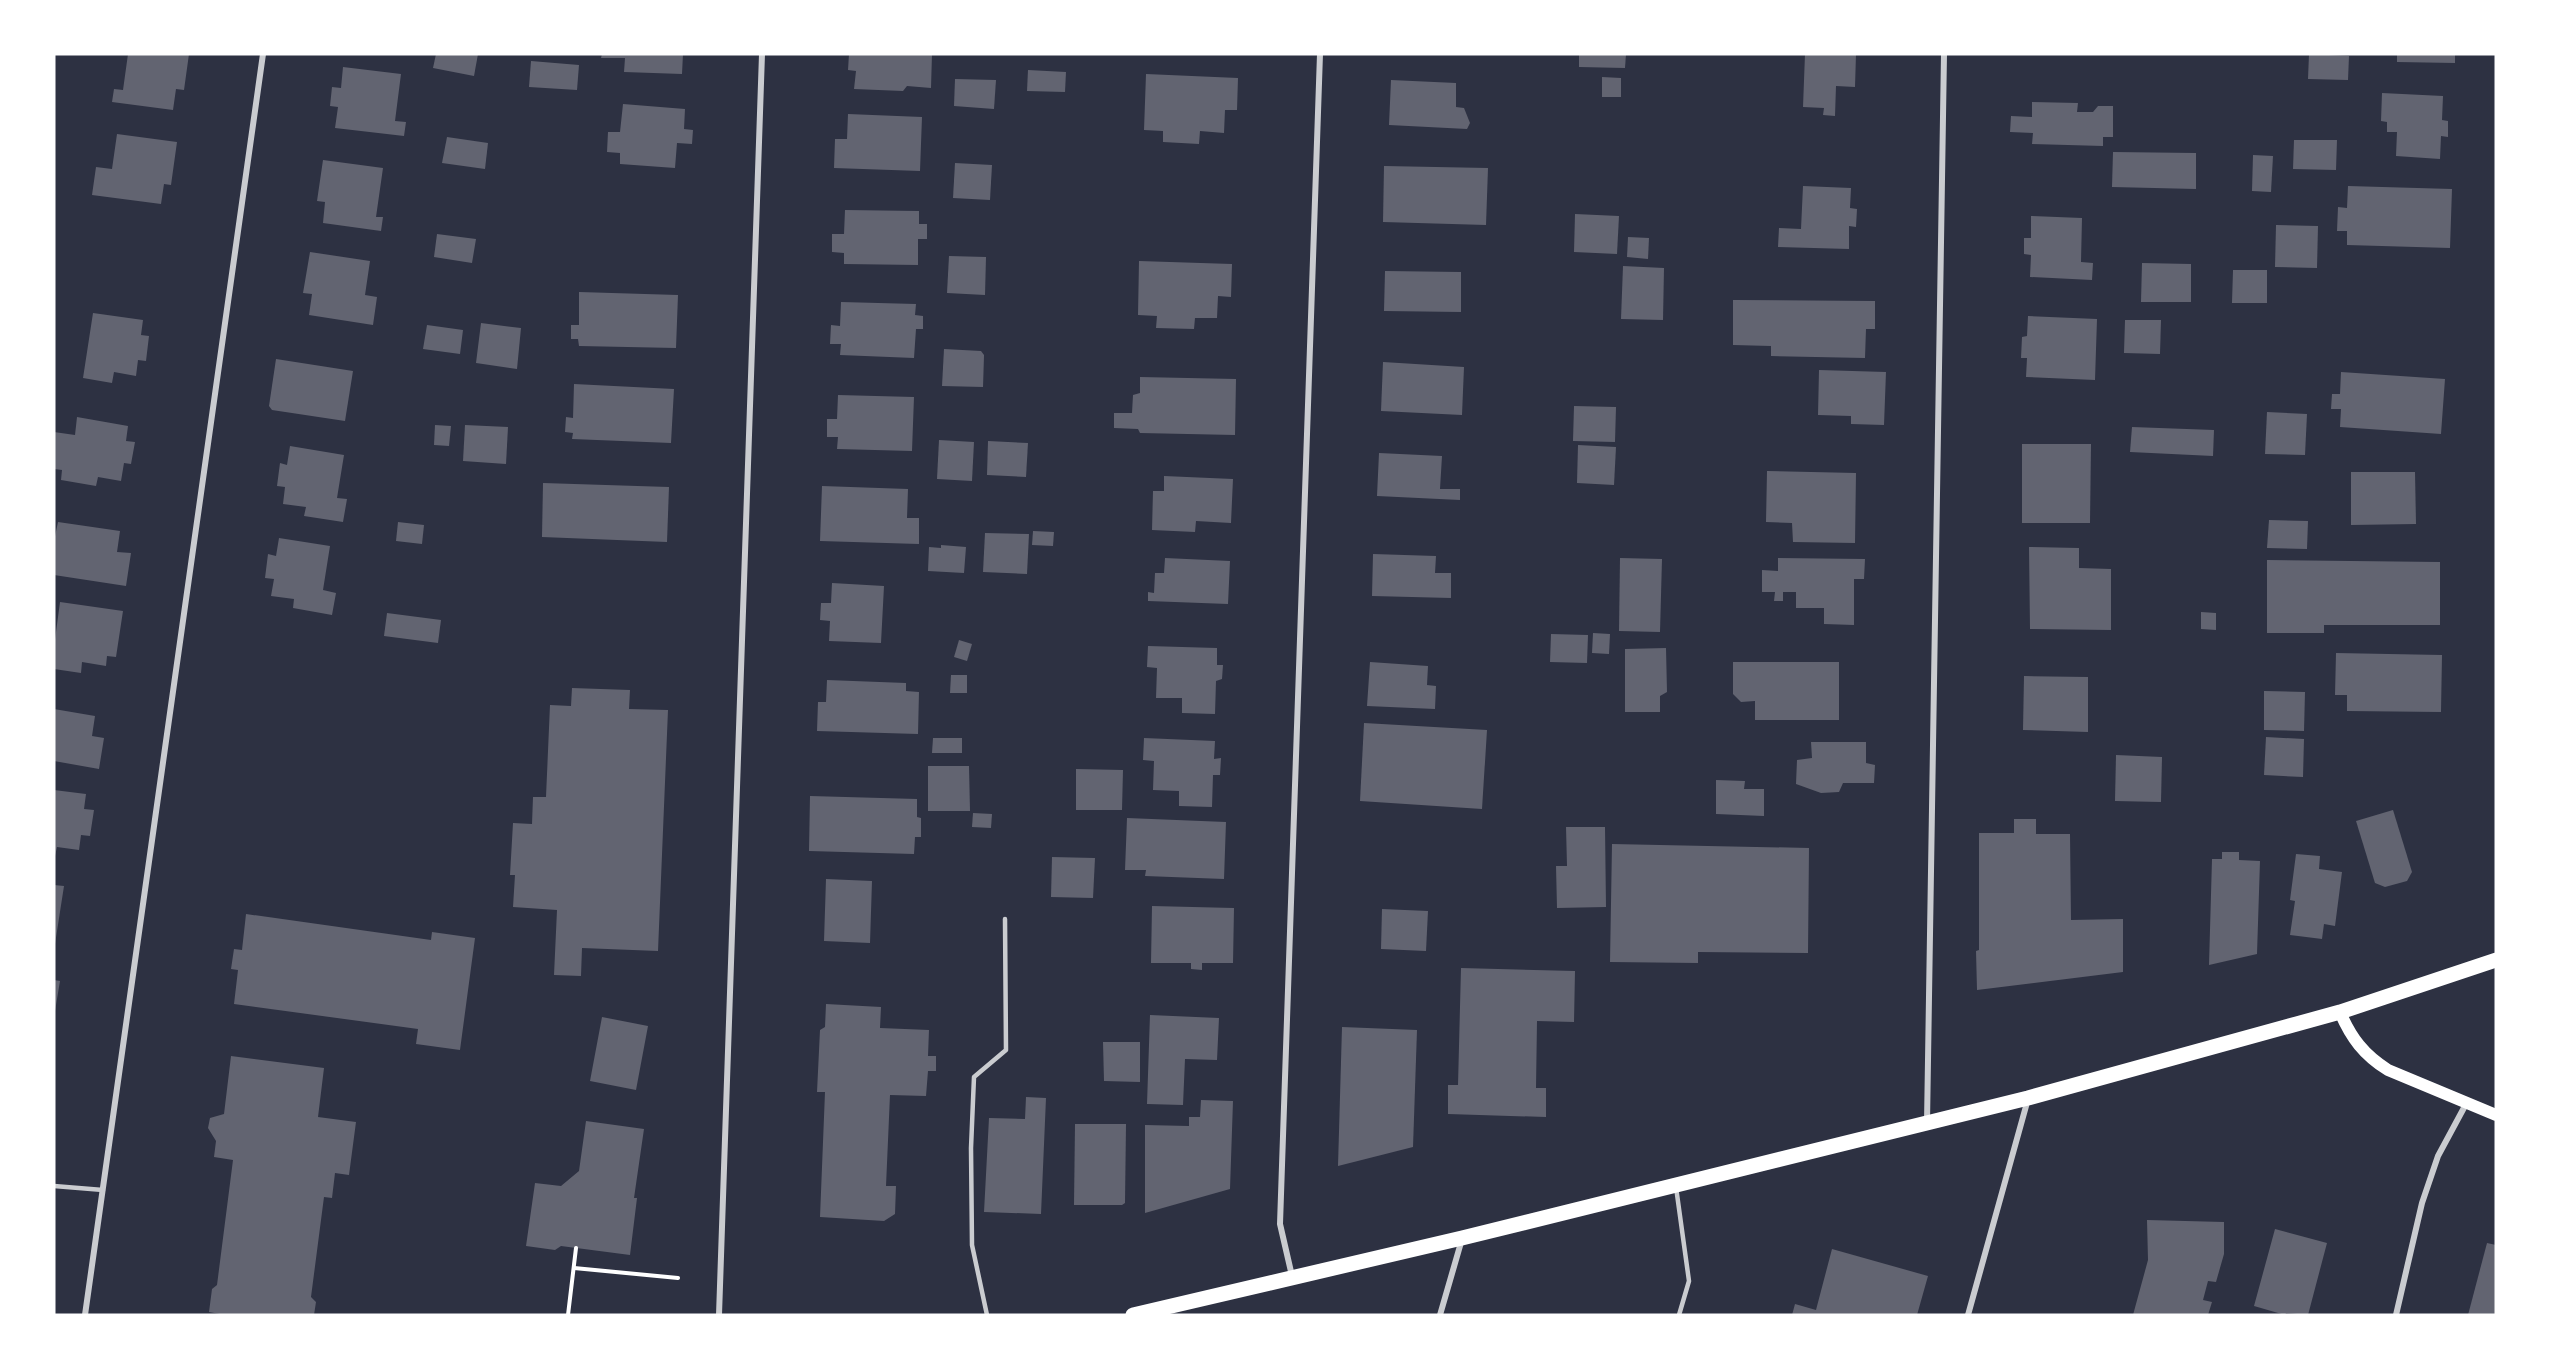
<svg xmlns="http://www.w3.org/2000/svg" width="2550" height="1369" font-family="'IBM Plex Sans',sans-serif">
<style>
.building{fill:#626471}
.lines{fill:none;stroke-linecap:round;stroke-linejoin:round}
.path{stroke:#fff;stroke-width:4}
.service{stroke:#caccd0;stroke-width:4.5}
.minor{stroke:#caccd0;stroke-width:6}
.secondary{stroke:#fff;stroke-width:12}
.primary{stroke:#fff;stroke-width:15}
</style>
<rect width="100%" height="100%" fill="#2d3142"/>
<g class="building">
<polygon points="128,54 189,54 184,90 176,89 173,110 112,102 114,89 123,90"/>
<polygon points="436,54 478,54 474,76 433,68"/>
<polygon points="602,54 683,54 682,74 624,72 625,58 601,58"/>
<polygon points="849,54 932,54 931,88 907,86 903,91 854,89 856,71 848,70"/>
<polygon points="1579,54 1626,54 1625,68 1579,67"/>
<polygon points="1805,54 1856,54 1855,87 1836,86 1835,116 1823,115 1824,108 1803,107"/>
<polygon points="2309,54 2349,56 2348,80 2308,79"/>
<polygon points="2397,54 2455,54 2455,63 2397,62"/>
<polygon points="531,61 579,65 577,90 529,87"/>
<polygon points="343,67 401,74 395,121 406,122 404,136 335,128 338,107 330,106 332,87 341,88"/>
<polygon points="1028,70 1066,72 1065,92 1027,91"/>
<polygon points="1146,74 1238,78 1237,110 1225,110 1224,133 1200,131 1199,144 1163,142 1163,131 1144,130"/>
<polygon points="1602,77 1621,78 1621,97 1602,97"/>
<polygon points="955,79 996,80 994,109 954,106"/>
<polygon points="1391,80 1456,83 1456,107 1464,108 1470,123 1467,129 1389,125"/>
<polygon points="2382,93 2443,96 2442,120 2448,121 2448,137 2441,136 2440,159 2396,156 2397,132 2387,132 2387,122 2381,121"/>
<polygon points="2032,102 2078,103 2077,112 2093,112 2098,106 2113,106 2113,137 2103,137 2103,146 2032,144 2033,133 2010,132 2011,116 2032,117"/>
<polygon points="623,104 685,109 684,129 693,130 692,144 677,143 675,168 620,164 620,153 607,152 608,132 620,132"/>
<polygon points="848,114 922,117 920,171 834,168 835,139 847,139"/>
<polygon points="117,134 177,142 171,185 164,184 161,204 92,195 96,167 112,169"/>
<polygon points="447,137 488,143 485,169 442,163"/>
<polygon points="2294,140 2337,140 2336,170 2293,169"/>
<polygon points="2113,152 2196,153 2196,189 2112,187"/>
<polygon points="2253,155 2273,156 2271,192 2252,191"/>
<polygon points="323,160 383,168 376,217 383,217 381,231 323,223 325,202 317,201"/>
<polygon points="955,163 992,165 990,200 953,198"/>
<polygon points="1384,166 1488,168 1486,225 1383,222"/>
<polygon points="1803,186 1851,188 1850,208 1857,209 1856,227 1849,226 1849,249 1778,247 1779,228 1801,229"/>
<polygon points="2348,186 2452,189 2450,248 2347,245 2347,231 2337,231 2338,207 2347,208"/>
<polygon points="845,210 919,211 919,224 927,224 927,239 918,239 918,265 844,264 844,253 832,252 832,234 844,234"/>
<polygon points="1575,214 1619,216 1617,254 1574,252"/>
<polygon points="2031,216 2082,218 2081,262 2093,263 2092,280 2030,277 2031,255 2024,254 2024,238 2031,238"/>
<polygon points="2276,225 2318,226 2317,268 2275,267"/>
<polygon points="437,234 476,239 472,263 434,257"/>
<polygon points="1628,237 1649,238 1648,259 1627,257"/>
<polygon points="310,252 370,261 365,295 377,297 373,325 309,315 312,294 303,293"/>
<polygon points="949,256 986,257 985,295 947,293"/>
<polygon points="1139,261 1232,264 1231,297 1218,296 1217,318 1195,318 1194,329 1156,328 1157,316 1138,315"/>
<polygon points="2142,263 2191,264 2191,302 2141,302"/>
<polygon points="1623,266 1664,268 1663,320 1621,319"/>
<polygon points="2233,270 2267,270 2267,303 2232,303"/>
<polygon points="1385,271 1461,272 1461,312 1384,311"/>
<polygon points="579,292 678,295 676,348 579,346 578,339 571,339 571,325 579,325"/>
<polygon points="1733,300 1875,301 1875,329 1866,329 1865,358 1771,356 1771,346 1733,345"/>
<polygon points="841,302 916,304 915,315 923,316 923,329 916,329 914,358 840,355 841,344 830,344 831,325 840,326"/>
<polygon points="93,313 143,320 141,335 149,336 146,361 138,360 136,376 114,372 112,383 83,378"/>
<polygon points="2028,316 2097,319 2095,380 2026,377 2027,358 2021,358 2022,337 2027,336"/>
<polygon points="2125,320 2161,320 2160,354 2124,353"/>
<polygon points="481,323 521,328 517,369 476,363"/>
<polygon points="427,325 463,330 460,354 423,349"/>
<polygon points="944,349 981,351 984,355 983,387 942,386"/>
<polygon points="276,359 353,371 345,421 272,410 269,406"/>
<polygon points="1383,362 1464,367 1462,415 1381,411"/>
<polygon points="1819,370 1886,372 1884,425 1851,424 1851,416 1818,415"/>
<polygon points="2341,372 2445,379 2441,434 2340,427 2341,409 2331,409 2332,394 2340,394"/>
<polygon points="1140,377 1236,379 1235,435 1140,433 1138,429 1114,428 1114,413 1132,413 1133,395 1140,393"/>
<polygon points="574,384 674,389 671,443 572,439 573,433 565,432 566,417 573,418"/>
<polygon points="838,395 914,397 912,451 837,449 838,437 827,437 827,419 837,419"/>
<polygon points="1574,406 1616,407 1615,442 1573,441"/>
<polygon points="2267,412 2307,414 2305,455 2265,454"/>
<polygon points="77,417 128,426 126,441 135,442 131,464 124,463 121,481 98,477 96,486 61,480 62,470 54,469 54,432 75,435"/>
<polygon points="435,425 451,426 449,446 434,445"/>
<polygon points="465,425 508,427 506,464 463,461"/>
<polygon points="2132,427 2214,430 2213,456 2130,452"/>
<polygon points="939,440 974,442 972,481 937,479"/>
<polygon points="988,441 1028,443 1026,477 987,475"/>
<polygon points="2022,444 2091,444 2090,523 2022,523"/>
<polygon points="1578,445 1616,447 1614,485 1577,483"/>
<polygon points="290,446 344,455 337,498 347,499 343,522 304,516 306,507 283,504 285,487 277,486 280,463 287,465"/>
<polygon points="1379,453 1442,456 1440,489 1460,489 1460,500 1377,496"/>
<polygon points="1767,471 1856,473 1855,543 1793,542 1792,523 1766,522"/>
<polygon points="2351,472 2415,472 2416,524 2351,525"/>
<polygon points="1164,476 1233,479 1231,523 1196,521 1195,532 1152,530 1153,491 1164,491"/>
<polygon points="543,483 669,487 667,542 542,537"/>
<polygon points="822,486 908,489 907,518 919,518 919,544 820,541"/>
<polygon points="2269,520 2308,521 2307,549 2267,548"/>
<polygon points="58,522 120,531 117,552 131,553 126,586 54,575 54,541"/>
<polygon points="398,522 424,525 422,544 396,541"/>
<polygon points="1033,531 1054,532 1053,546 1032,545"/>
<polygon points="985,533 1029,534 1027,574 983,572"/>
<polygon points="279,538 330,546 323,590 336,593 332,615 293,608 294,599 271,596 274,579 265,578 268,554 276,556"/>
<polygon points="941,545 966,547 964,573 928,571 929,547 941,548"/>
<polygon points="2029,547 2079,548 2079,568 2111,569 2111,630 2030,629"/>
<polygon points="1373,554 1436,556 1435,573 1451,573 1451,598 1372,596"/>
<polygon points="1165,558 1230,561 1228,604 1148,601 1148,592 1154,593 1155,573 1164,573"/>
<polygon points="1620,558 1662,559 1660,632 1619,631"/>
<polygon points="1778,558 1865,559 1864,579 1854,579 1854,625 1824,624 1824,608 1796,608 1796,592 1783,592 1783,601 1774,601 1775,592 1762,592 1762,570 1778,571"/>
<polygon points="2267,560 2440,562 2440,625 2324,625 2324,633 2267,633"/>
<polygon points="832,583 884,586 881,643 829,641 830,621 820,620 821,603 831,603"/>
<polygon points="60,602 123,611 116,657 107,656 106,666 82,662 81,673 54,669 54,647"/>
<polygon points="2201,612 2216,613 2216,630 2201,629"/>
<polygon points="387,613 441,620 438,643 384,636"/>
<polygon points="1593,633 1610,634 1609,654 1592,653"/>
<polygon points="1551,634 1588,635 1587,663 1550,662"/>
<polygon points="959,640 972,644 967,661 954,657"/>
<polygon points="1148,646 1217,648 1217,665 1223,665 1222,679 1216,681 1215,714 1182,713 1182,698 1156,698 1157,668 1147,667"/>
<polygon points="1666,648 1667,692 1660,696 1660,712 1625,712 1625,649"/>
<polygon points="2336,653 2442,655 2441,712 2347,711 2347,695 2335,695"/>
<polygon points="1370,662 1428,666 1427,685 1436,686 1435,709 1367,706"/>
<polygon points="1733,662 1839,662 1839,720 1755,720 1755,701 1741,702 1733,694"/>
<polygon points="951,675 967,675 967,693 950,693"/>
<polygon points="2024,676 2088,677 2088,732 2023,730"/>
<polygon points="827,680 906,683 906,691 919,692 918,734 817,731 818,702 826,702"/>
<polygon points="572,688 630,690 629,709 668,710 658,951 582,948 581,976 554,975 557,910 513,907 515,875 510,875 513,823 532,824 533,797 546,797 550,705 571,706"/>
<polygon points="2264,691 2305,692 2304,731 2264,730"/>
<polygon points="54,709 95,716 92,736 104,738 99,769 54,761"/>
<polygon points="1364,723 1487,730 1482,809 1360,801"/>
<polygon points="2266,737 2304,739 2303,777 2264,775"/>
<polygon points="933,738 962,738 962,753 932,753"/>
<polygon points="1144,738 1215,741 1214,759 1221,758 1220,775 1213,775 1212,807 1179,806 1179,791 1153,790 1154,761 1143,760"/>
<polygon points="1811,742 1866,742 1866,763 1875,765 1874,783 1843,783 1839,792 1821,793 1796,784 1797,760 1812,758"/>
<polygon points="2116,755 2162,757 2161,802 2115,801"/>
<polygon points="928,766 969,766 970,811 928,811"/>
<polygon points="1076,769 1123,770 1122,810 1076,810"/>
<polygon points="1716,780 1745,781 1744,789 1764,789 1764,816 1716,814"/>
<polygon points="54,790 86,794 84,809 94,810 90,836 81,835 79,850 57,847 55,856"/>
<polygon points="810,796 917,799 917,817 921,818 921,837 915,837 914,854 809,851"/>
<polygon points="2393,810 2412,872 2407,881 2385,887 2375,883 2356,821"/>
<polygon points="973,813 992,814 991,828 972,827"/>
<polygon points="1127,818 1226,822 1224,879 1145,876 1146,870 1125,870"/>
<polygon points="2014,819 2036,819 2036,834 2070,834 2071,920 2123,919 2123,972 1977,990 1976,951 1979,950 1979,833 2014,833"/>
<polygon points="1566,827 1605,827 1606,907 1557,908 1556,866 1567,866"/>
<polygon points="1612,844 1809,848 1808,953 1698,952 1698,963 1610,962"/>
<polygon points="2222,852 2239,852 2239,860 2260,861 2257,954 2209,965 2212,859 2222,859"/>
<polygon points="2296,854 2320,856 2319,869 2342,872 2335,926 2324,924 2322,939 2290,935 2295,901 2290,900"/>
<polygon points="1052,857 1095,858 1093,898 1051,897"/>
<polygon points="826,879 872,881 870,943 824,941"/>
<polygon points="54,885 64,886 55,944 54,944"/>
<polygon points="1152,906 1234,908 1233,963 1202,963 1202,970 1191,969 1191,963 1151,963"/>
<polygon points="1382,909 1428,911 1426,951 1381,949"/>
<polygon points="246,914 431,940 432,932 475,938 460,1050 416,1044 418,1029 234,1004 238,970 231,969 234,949 242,950"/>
<polygon points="1461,968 1575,971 1574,1022 1537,1021 1536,1088 1546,1088 1546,1117 1448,1114 1448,1085 1458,1085"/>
<polygon points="54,980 60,981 55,1011 54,1011"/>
<polygon points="826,1004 881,1007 880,1028 929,1030 928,1056 936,1056 936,1071 928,1071 926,1096 890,1095 886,1186 896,1186 895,1214 884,1221 820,1217 825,1092 817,1092 820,1030 825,1027"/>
<polygon points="1150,1015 1219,1018 1217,1060 1185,1059 1183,1105 1147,1104"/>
<polygon points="602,1017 648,1026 636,1090 590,1081"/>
<polygon points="1342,1027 1417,1030 1413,1147 1338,1166"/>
<polygon points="1103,1042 1140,1042 1140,1082 1104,1081"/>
<polygon points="231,1056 324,1068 318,1117 356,1122 349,1175 335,1173 332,1198 324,1197 311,1297 316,1302 314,1315 225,1315 209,1312 212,1289 217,1285 233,1160 214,1157 216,1141 208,1128 210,1118 224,1114"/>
<polygon points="1026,1097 1046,1098 1041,1214 984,1212 989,1118 1025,1119"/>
<polygon points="1201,1100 1233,1101 1230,1189 1145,1213 1145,1125 1189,1126 1189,1117 1200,1117"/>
<polygon points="586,1121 644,1129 634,1198 637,1198 630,1255 561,1246 555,1250 526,1246 535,1183 561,1186 579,1171"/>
<polygon points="1075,1124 1126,1124 1125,1203 1122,1205 1074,1205"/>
<polygon points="2147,1220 2224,1222 2224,1254 2216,1282 2208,1281 2203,1300 2212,1302 2208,1315 2133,1315 2148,1260"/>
<polygon points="2275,1229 2327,1243 2308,1315 2286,1313 2285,1315 2254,1306"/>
<polygon points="2487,1243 2496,1245 2496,1315 2468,1315"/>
<polygon points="1832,1249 1928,1276 1917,1315 1792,1315 1795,1304 1816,1310"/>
</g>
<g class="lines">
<g class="path">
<polyline points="574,1268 678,1278"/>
<polyline points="568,1315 576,1248"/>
</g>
<g class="service">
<polyline points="54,1186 103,1190"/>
<polyline points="1676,1187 1689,1281 1679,1315"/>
<polyline points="987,1315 972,1245 971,1148 974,1077 1006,1050 1005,919"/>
</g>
<g class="minor">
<polyline points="1927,1123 1944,54"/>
<polyline points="1292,1276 1280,1224 1320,54"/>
<polyline points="85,1315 263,54"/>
<polyline points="719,1315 762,54"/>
<polyline points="1440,1315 1462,1239"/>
<polyline points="1968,1315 2028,1099"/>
<polyline points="2396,1315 2422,1203 2438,1156 2466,1104"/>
</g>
<path class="secondary" d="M 2340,1012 C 2351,1038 2364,1055 2388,1070 L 2496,1115"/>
<polyline class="primary" points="1133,1315 1462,1238 2028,1098 2340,1012 2496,960"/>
</g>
<rect width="2550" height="1369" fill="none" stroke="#ffffff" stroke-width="111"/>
</svg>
